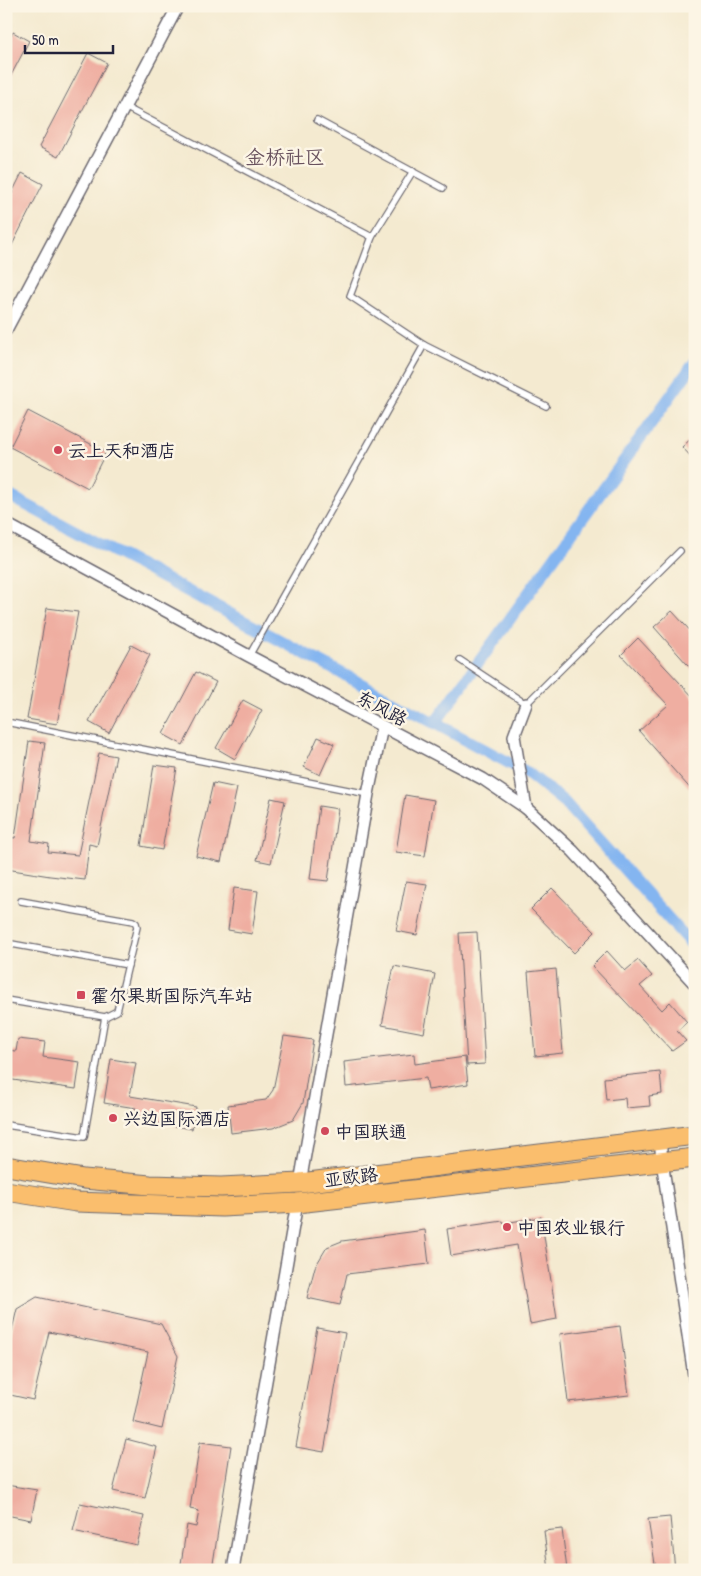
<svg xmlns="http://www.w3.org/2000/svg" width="701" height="1576" font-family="'Patrick Hand','LXGW WenKai TC',sans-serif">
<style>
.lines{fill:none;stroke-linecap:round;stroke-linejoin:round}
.canal{stroke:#84b5f0;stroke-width:12}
.building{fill:#efaea1}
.service-casing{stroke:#6c686f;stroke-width:8}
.minor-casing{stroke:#6c686f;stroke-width:14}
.trunk-casing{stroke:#6c686f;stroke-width:21}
.service{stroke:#fff;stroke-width:5.5}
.minor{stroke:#fff;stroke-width:11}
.trunk{stroke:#fabe6d;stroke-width:19}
.poi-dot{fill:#d1495b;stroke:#fcf5e5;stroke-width:2}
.labels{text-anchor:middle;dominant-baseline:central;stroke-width:5;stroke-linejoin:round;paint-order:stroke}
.poi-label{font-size:18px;fill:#22223b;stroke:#fcf5e5;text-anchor:start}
.street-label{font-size:18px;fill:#22223b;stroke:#fcf5e5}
.quarter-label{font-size:20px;fill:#6a535f;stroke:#fcf5e5}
</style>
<rect width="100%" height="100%" fill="#fcf5e5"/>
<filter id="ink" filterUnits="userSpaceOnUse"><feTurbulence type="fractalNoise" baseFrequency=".02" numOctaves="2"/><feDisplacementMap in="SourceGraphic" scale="10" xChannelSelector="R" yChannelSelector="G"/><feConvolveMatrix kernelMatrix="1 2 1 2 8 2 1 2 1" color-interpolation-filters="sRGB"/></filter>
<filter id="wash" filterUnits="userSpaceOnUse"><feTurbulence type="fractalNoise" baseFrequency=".0096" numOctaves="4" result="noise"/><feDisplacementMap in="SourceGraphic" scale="20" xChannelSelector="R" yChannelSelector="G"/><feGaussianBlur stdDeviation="1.12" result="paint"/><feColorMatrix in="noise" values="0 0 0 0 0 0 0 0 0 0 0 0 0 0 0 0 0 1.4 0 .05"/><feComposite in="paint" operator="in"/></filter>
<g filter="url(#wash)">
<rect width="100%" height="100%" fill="#f4ead0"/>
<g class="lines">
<g class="canal">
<polyline points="6,494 528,773 564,802 695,948"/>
<polyline points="435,723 695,362"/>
</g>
</g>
<g id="blocks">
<g class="building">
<polygon points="13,32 29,41 6,85 6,45"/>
<polygon points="88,53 107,63 58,157 39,147"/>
<polygon points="22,173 43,184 6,257 6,205"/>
<polygon points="28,411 106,452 88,488 10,447"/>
<polygon points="695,435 695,461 682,447"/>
<polygon points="47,608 78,612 57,724 27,719"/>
<polygon points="672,611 695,636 695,673 654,627"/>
<polygon points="638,638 695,699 695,794 639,731 668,705 621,655"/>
<polygon points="131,645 150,655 109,733 89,722"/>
<polygon points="196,672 216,682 183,745 163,734"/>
<polygon points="243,700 262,710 235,759 216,748"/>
<polygon points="318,737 334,744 320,775 304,767"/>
<polygon points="29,741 45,743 31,841 49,844 48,852 78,855 99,753 116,756 97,846 89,844 85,880 50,876 6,869 6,837 15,838"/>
<polygon points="154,765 177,768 162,850 141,846"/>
<polygon points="213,783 237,788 221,862 196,856"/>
<polygon points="405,795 434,800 425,856 396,852"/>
<polygon points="271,798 285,801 271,863 257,860"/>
<polygon points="319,806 338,809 328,881 310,879"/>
<polygon points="406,881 427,884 417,935 396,931"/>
<polygon points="234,888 258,891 252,934 228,930"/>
<polygon points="552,888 595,932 574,953 531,909"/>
<polygon points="477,932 485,1064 467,1065 459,933"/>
<polygon points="607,951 625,971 638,960 652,976 640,986 662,1010 670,1002 687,1022 677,1031 686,1041 672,1051 592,966"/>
<polygon points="394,966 435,974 424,1033 382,1025"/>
<polygon points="556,969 563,1053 535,1056 528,972"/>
<polygon points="284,1036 313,1040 303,1103 293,1120 273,1128 231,1133 228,1105 266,1100 273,1090"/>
<polygon points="18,1039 45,1042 43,1057 80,1062 76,1089 6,1079 6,1050 16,1051"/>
<polygon points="414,1054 415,1064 465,1057 468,1084 428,1090 426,1078 346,1087 344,1062"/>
<polygon points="111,1059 136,1063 130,1096 196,1107 192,1129 134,1119 136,1108 104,1103"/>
<polygon points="660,1072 662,1094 649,1096 650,1106 626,1108 625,1098 606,1100 604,1078"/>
<polygon points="541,1217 557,1319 530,1324 517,1245 451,1256 447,1229 503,1221 504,1223"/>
<polygon points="425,1230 429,1264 347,1274 340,1305 307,1298 315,1267 327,1247 342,1241"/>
<polygon points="37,1297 161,1324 178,1356 162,1429 133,1422 148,1352 49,1332 33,1400 6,1394 6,1355 17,1309"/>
<polygon points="620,1326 629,1395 568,1402 560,1334"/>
<polygon points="317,1328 345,1333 324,1452 296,1447"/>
<polygon points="126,1439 157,1447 145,1498 113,1491"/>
<polygon points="200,1442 231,1446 212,1570 180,1570 187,1525 196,1527 199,1511 190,1509"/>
<polygon points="6,1485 37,1490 31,1520 6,1515"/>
<polygon points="80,1503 144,1516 137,1545 73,1531"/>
<polygon points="670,1517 675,1570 656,1570 648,1519"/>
<polygon points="562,1529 567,1570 549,1570 544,1531"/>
</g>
</g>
</g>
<g filter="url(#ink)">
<use href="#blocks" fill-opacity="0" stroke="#6c686f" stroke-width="1"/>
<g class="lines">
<g class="service-casing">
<g id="service">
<polyline points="125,107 372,237"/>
<polyline points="317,120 443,188"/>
<polyline points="413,171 372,237 350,296 424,345 546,406"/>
<polyline points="249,656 424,345"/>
<polyline points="460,660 526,704 680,551"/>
<polyline points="11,723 368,794"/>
<polyline points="6,943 128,965"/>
<polyline points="6,1000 105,1017 117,1011 137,927 136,923 133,921 21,901"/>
<polyline points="6,1125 84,1137 105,1017"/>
</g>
</g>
<g class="minor-casing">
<g id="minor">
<polyline points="6,330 178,6"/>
<polyline points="6,524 249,656 483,779 526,808 573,851 695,984"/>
<polyline points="526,704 514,736 526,808"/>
<polyline points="660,1138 662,1161 695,1382"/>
<polyline points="300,1183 368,794 382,727"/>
<polyline points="233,1570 297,1203"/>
</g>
</g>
<g class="trunk-casing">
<g id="trunk">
<polyline points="6,1166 84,1179 150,1185 221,1187 300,1183 695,1135"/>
<polyline points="6,1191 76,1202 222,1207 297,1203 695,1158"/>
</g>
</g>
<use href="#service" class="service"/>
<use href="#minor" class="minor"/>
<use href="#trunk" class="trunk"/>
</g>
</g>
<g class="poi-dot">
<circle cx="58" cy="450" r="5"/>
<rect x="76" y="990" width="10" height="10" rx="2.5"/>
<circle cx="113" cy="1118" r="5"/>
<circle cx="325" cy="1131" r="5"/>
<circle cx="507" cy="1227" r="5"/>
</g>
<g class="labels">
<g class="poi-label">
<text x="68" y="450">云上天和酒店</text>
<text x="91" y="995">霍尔果斯国际汽车站</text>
<text x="123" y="1118">兴边国际酒店</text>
<text x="335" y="1131">中国联通</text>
<text x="517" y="1227">中国农业银行</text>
</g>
<g class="street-label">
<text transform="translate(382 708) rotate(28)">东风路</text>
<text transform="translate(351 1177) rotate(-7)">亚欧路</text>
</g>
<g class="quarter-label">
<text x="285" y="156">金桥社区</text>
</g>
</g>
<rect width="701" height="1576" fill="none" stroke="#fcf5e5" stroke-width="25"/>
<path d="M25 45v8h88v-8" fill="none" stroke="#22223b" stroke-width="2.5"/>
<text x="32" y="45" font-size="15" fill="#22223b" stroke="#fcf5e5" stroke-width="4" paint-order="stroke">50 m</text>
</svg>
